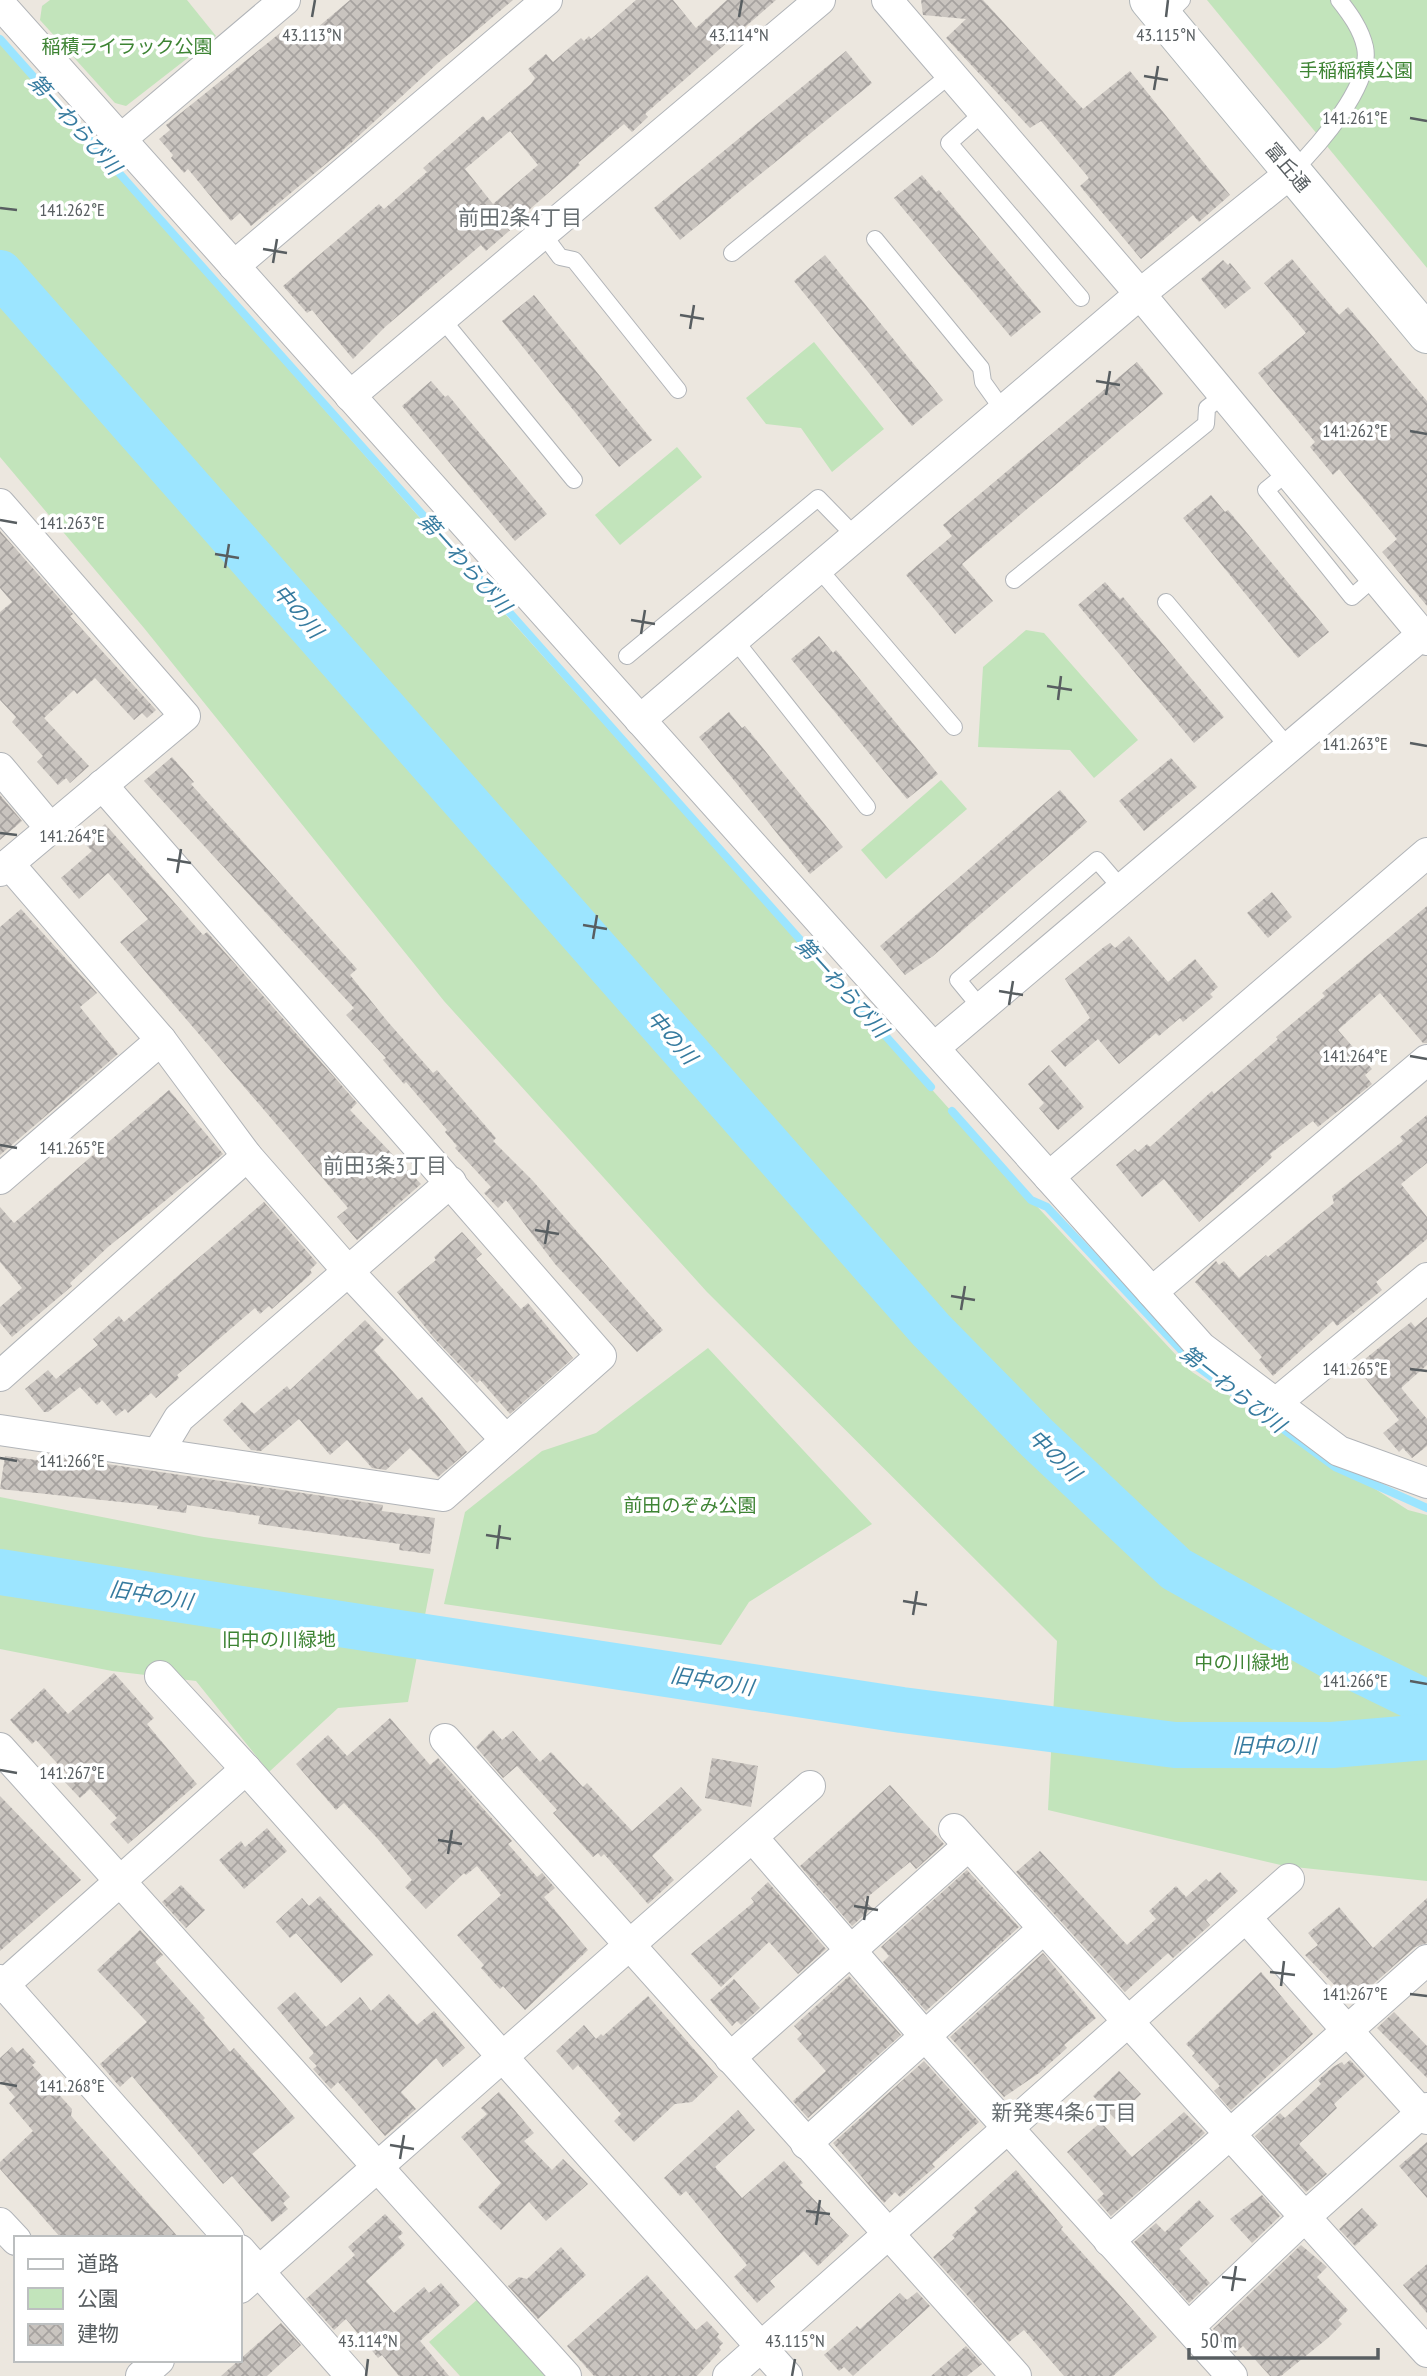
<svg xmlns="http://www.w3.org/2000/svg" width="1427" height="2376" font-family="'PT Sans Narrow','Noto Sans JP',sans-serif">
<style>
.park{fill:#c2e4bb}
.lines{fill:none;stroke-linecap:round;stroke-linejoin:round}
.stream{stroke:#9ce5ff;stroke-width:8}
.river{stroke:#9ce5ff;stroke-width:46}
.building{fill:url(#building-cross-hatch);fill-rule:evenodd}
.lane-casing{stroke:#b1b4b8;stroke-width:18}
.street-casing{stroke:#b1b4b8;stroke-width:32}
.secondary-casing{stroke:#afb5b8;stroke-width:40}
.lane{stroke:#fff;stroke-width:16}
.street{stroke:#fff;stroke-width:30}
.secondary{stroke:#fff;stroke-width:38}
.ticks{fill:none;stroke:#585e61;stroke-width:2.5}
.labels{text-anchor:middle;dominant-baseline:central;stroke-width:7;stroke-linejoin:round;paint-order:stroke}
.park-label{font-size:19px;fill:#3e8434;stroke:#fff}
.street-label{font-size:19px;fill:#585e61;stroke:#fff}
.water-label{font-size:21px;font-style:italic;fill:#367b9f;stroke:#fff}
.neighbourhood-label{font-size:21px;fill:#697073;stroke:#fff}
.ticks-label{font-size:18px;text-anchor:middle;fill:#585e61;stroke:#fff;stroke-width:7;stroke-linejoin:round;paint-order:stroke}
</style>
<defs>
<pattern id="building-cross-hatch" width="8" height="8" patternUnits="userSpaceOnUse" patternTransform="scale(1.75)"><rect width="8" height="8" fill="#c9c4bf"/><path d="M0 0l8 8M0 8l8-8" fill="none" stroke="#a6a29f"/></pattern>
</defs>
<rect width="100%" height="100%" fill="#ece7df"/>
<g class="park">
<polygon points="50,0 187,0 216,36 126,106 115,103 40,20 42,6"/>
<polygon points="1207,0 1427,0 1427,268"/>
<polygon points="0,42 480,586 1031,1200 1192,1372 1408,1510 1427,1515 1427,1881 1285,1866 1048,1810 1057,1641 707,1292 444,1001 144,628 0,457"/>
<polygon points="814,342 884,429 832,472 801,428 766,424 746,398"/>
<polygon points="677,447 702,477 620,545 595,515"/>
<polygon points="1026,630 1044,633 1138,740 1094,778 1070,750 978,747 983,667"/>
<polygon points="941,780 967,809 886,879 861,850"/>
<polygon points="708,1348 872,1524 749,1602 721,1645 444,1604 465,1512 542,1451 596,1433"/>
<polygon points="0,1497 204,1537 434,1569 408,1702 338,1708 269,1772 196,1681 112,1671 0,1649"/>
<polygon points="479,2298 551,2376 460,2376 429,2342"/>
</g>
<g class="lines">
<g class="stream">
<polyline points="0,39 931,1087"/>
<polyline points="952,1111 1031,1200 1047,1207 1195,1365 1335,1467 1427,1508"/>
</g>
<g class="river">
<polyline points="0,273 931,1330 1037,1438 1176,1569 1333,1657 1427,1703"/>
<polyline points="0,1572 902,1710 1175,1745 1332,1745 1427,1737"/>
</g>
</g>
<g class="building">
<polygon points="350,0 513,0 438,63 351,143 251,226 240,213 231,221 188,169 184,173 171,158 173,155 159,139 170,130 166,125 285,29 298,44"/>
<path d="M 636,0 L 673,0 L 696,28 L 727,0 L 776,0 L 645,114 L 648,117 L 632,132 L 624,124 L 578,163 L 580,165 L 513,224 L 515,226 L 486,251 L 481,245 L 385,327 L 353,359 L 312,310 L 307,313 L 283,286 L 379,204 L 384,209 L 427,172 L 423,168 L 483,116 L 487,121 L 531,84 L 535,78 L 528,69 L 546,54 L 553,62 L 581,38 L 584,41 L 589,36 L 591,39 ZM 510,131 L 538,165 L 493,204 L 465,169 Z"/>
<polygon points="921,0 983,0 1083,109 1130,71 1230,195 1199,222 1193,215 1141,259 1080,186 1089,178 1041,121 1030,128 946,38 966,19 923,15"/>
<polygon points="846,51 872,83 680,240 654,208"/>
<polygon points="922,175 936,192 939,190 1041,312 1011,337 894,198"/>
<polygon points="825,255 943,400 912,426 794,281"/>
<polygon points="1292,259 1339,315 1348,307 1427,401 1427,606 1382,552 1397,539 1339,469 1333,475 1310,447 1315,442 1258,373 1306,333 1264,283"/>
<polygon points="1223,260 1228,265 1230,263 1251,288 1225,309 1201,279"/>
<polygon points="534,295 652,440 619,467 502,321"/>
<polygon points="1137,362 1163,394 962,564 993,601 955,634 906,575 952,536 943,525"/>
<polygon points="431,381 445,397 448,395 547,514 515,541 402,406"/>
<polygon points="1211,495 1225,512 1228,510 1329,632 1298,658 1183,518"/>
<polygon points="0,531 73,614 70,616 156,710 147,718 142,713 134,720 95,678 77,694 74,690 44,718 89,766 70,783 66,778 58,785 37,762 43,756 12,722 16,717 0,700 0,612 12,602 0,588"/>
<polygon points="1105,582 1120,599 1123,597 1224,717 1194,743 1078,605"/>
<polygon points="819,636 833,653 836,650 938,774 907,799 791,659"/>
<polygon points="729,712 742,728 745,726 843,847 810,874 699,737"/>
<polygon points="172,757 194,782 191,784 357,969 350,975 388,1022 433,1073 437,1070 496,1138 493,1141 533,1181 663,1330 637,1352 555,1264 506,1200 498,1208 484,1193 491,1187 455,1148 457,1146 445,1132 447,1130 406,1082 404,1084 383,1060 386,1058 346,1015 354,1008 144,781"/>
<polygon points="1171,758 1197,787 1144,831 1119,801"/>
<polygon points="1060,790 1087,822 933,956 905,975 880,946"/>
<polygon points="0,795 22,821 0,840"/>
<polygon points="105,824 203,935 207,932 357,1103 350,1110 421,1184 357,1240 337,1217 348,1208 120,942 148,919 108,873 79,899 61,878 92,851 84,843"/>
<polygon points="1272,892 1292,917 1268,938 1247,913"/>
<polygon points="1427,906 1427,1043 1423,1043 1380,993 1338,1030 1372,1069 1365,1075 1372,1084 1318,1127 1313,1121 1270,1154 1272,1157 1267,1162 1199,1222 1164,1179 1142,1197 1116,1165 1135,1149 1138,1152 1147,1144 1150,1147 1212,1091 1214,1094 1278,1039 1276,1037 1325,996 1322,993"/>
<polygon points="21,909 97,993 80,1007 118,1054 0,1155 0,927"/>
<polygon points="1129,936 1168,982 1195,959 1218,987 1210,994 1213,997 1183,1022 1180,1018 1159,1036 1156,1033 1119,1064 1098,1039 1065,1067 1051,1051 1090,1018 1065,979 1104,947 1110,943 1115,948"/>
<polygon points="1049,1065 1084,1107 1058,1130 1039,1108 1044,1103 1028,1084"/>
<polygon points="169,1090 223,1154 108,1247 70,1283 72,1286 12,1337 0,1323 0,1307 22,1288 0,1262 0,1207 14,1223"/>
<polygon points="1427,1115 1427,1163 1401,1184 1427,1217 1427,1239 1376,1282 1382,1290 1337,1326 1333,1321 1273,1376 1259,1360 1262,1357 1195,1282 1216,1261 1219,1265 1224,1261 1239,1278 1266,1255 1268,1257 1334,1203 1332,1196 1403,1141 1400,1137"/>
<polygon points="264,1202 317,1263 310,1270 312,1273 272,1309 269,1306 260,1314 255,1308 177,1375 179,1378 156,1398 151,1393 128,1413 125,1409 116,1416 102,1400 97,1405 80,1387 48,1412 44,1412 25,1389 48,1370 56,1379 98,1345 93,1339 119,1316 124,1322"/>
<polygon points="462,1232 482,1254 476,1259 521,1309 528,1303 573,1358 510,1414 480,1380 477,1383 434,1338 397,1292 436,1260 434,1257"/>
<polygon points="1427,1317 1427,1365 1401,1388 1427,1419 1427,1446 1412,1458 1403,1448 1399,1452 1383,1433 1399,1420 1362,1374 1366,1371 1360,1363 1411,1322 1415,1327"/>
<polygon points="365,1320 384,1340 374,1350 418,1400 422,1397 467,1452 438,1477 410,1448 386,1470 372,1468 347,1440 330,1455 299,1419 261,1451 251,1450 223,1420 242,1402 254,1414 287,1386 290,1390"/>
<polygon points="5,1456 59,1463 60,1457 383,1505 382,1511 435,1518 430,1554 399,1550 400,1544 258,1524 260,1516 187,1505 186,1513 157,1509 158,1506 0,1489"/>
<polygon points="114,1673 154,1718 147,1724 197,1784 128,1844 110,1824 117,1818 90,1789 80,1798 61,1778 66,1773 36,1740 32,1744 10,1720 44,1688 68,1714"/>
<polygon points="390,1718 430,1765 438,1758 512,1841 508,1844 537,1877 542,1873 555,1888 544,1897 588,1950 525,2010 503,1986 500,1989 481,1968 484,1965 457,1935 501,1895 477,1866 466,1875 464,1873 426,1909 405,1887 412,1880 377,1838 344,1803 336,1810 296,1764 328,1735 347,1756"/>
<polygon points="493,1730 502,1740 513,1731 540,1762 551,1752 583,1787 587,1783 632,1831 681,1787 702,1810 652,1856 674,1880 648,1904 604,1854 601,1857 598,1853 593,1857 553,1813 557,1810 517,1766 503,1778 476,1747"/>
<polygon points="712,1758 758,1766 751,1807 705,1798"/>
<polygon points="890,1785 944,1844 916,1869 910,1862 864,1900 872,1908 852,1926 800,1866"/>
<polygon points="0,1796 81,1880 0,1951"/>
<polygon points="267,1828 287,1851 244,1889 219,1860 241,1841 245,1847"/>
<polygon points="1040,1851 1127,1945 1156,1919 1149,1911 1176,1886 1186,1897 1206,1879 1209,1882 1220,1872 1238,1891 1206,1920 1210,1925 1173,1958 1168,1953 1125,1992 1016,1872"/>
<polygon points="967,1870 1019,1927 926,2011 883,1962 889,1956 881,1947"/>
<polygon points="768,1882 826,1949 798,1974 769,1942 721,1987 691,1954 754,1902 751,1898"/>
<polygon points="181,1885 205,1910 186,1928 162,1902"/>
<polygon points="320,1896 373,1955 341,1983 296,1933 290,1938 276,1922 302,1898 309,1906"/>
<polygon points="1427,1898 1427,1943 1415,1947 1352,2003 1305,1955 1318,1945 1308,1933 1339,1907 1373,1948"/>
<polygon points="140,1930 163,1955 155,1962 205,2018 203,2020 230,2052 234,2048 242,2057 295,2118 252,2154 290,2197 283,2203 288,2209 272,2222 232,2176 223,2184 132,2076 120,2087 100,2064 147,2022 97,1970"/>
<polygon points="1043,1953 1096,2018 1064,2045 1067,2048 1039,2073 1004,2097 950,2037"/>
<polygon points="1261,1972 1313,2034 1231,2110 1214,2091 1220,2086 1192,2056 1195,2053 1186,2044"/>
<polygon points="849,1976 901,2035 808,2118 793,2101 826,2071 797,2039 802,2034 794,2026"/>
<polygon points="734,1979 760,2008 741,2025 737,2021 732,2026 710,2000"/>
<polygon points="295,1992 326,2027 360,1997 371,2011 389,1994 417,2025 434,2011 465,2048 443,2067 436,2058 401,2092 416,2109 385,2136 338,2082 331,2089 313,2069 317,2066 309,2058 314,2053 277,2008"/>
<polygon points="648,1996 718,2077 692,2102 675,2104 634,2142 614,2121 621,2114 578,2065 573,2070 556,2051 584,2025 596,2039 601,2034 603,2036"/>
<polygon points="1394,2012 1427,2046 1427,2078 1377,2028"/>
<polygon points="12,2047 17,2053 23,2048 36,2062 32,2065 72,2109 71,2116 179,2238 61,2238 0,2169 0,2162 33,2131 9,2103 15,2097 0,2080 0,2058"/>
<polygon points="1350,2060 1365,2076 1334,2104 1337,2108 1299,2144 1327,2174 1306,2192 1255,2136 1280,2113 1285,2118 1321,2084 1318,2080 1333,2067 1342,2062 1344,2065"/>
<polygon points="924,2061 979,2122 932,2164 935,2167 900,2197 895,2192 884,2203 833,2143"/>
<polygon points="1119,2071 1141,2094 1115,2119 1093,2096"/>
<polygon points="499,2092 534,2133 524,2141 552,2170 563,2159 588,2184 546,2221 529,2202 501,2230 478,2207 501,2183 461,2137 487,2114 481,2108"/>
<polygon points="738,2110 755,2130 715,2167 742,2198 784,2161 803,2183 800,2185 849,2236 818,2266 804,2251 770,2281 775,2287 757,2303 734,2277 747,2265 686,2191 680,2196 664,2178"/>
<polygon points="1184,2112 1205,2133 1111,2216 1097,2200 1104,2194 1067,2152 1101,2122 1132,2157"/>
<polygon points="1427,2142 1427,2198 1399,2166"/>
<polygon points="1016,2170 1063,2227 1061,2229 1157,2337 1113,2376 1064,2376 1024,2330 1009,2342 933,2257 955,2238 952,2235 977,2212 974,2208"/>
<polygon points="1262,2195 1280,2216 1252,2243 1230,2219"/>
<polygon points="1199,2200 1214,2216 1179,2249 1210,2283 1189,2303 1134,2242 1156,2223 1165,2232"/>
<polygon points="1362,2208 1378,2225 1355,2246 1339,2229"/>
<polygon points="385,2214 403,2233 398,2237 405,2245 366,2281 394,2313 424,2287 429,2293 441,2283 460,2305 420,2341 449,2376 399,2376 382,2355 378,2358 346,2319 334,2330 306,2299 355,2255 348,2247"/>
<polygon points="1301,2245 1327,2267 1317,2277 1348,2310 1338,2320 1342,2324 1328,2338 1281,2376 1270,2376 1243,2346 1235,2353 1213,2329"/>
<polygon points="561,2247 586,2275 538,2319 508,2286 519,2277 527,2279"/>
<polygon points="1427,2264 1427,2313 1403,2285"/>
<polygon points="647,2275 696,2330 707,2321 719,2334 717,2337 723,2343 719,2347 721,2350 697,2376 594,2376 567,2346"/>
<polygon points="917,2292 930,2306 853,2376 844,2367 839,2371 824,2355 857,2326 860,2329 900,2293 907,2300"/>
<polygon points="281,2323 301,2345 267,2376 221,2376"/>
<polygon points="966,2346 982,2364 967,2376 931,2376"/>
</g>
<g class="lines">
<g class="lane-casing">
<g id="lane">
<polyline points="1164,18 1182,0"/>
<polyline points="984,112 949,143 1081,298"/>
<path d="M 1292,172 C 1317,147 1373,85 1365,47 C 1361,29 1350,14 1339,0"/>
<polyline points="543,234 560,257 574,260 678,390"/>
<polyline points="875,239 981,368 983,382 1003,410"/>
<polyline points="732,253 951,74"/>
<polyline points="442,319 574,480"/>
<polyline points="1288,472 1266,490 1352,597 1375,577"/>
<polyline points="818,568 954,727"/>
<polyline points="1014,580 1206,424 1207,408 1224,395"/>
<polyline points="1166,602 1289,748"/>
<polyline points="734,639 867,807"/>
<polyline points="627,656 818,498 855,536"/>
<polyline points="981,1008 958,980 1097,860 1122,889"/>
</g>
</g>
<g class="street-casing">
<g id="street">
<polyline points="887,0 1140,294 1427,640"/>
<polyline points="0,4 1201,1347 1339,1451 1427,1483"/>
<polyline points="121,139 285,0"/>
<polyline points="234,266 547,0"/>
<polyline points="350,396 820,0"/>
<polyline points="0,504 185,716 0,871"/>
<polyline points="640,720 1140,294 1292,172"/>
<polyline points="0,768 51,829"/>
<polyline points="9,864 161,1040 247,1156 347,1270 506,1440"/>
<polyline points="934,1048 1423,634"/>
<polyline points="1049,1177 1427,853"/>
<polyline points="0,1179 161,1040"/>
<polyline points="1152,1292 1427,1060"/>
<polyline points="0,1376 247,1156"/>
<polyline points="1276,1403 1427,1278"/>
<polyline points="0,1430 443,1496 601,1356 102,785"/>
<polyline points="158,1453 179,1418 451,1182"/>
<polyline points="160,1676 246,1769 787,2376"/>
<polyline points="445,1739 1016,2376"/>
<polyline points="0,1748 566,2376"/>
<polyline points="954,1829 1427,2352"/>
<polyline points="753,1838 924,2035 1232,2376"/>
<polyline points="1247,1919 1427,2119"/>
<polyline points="0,1980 229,2238"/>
<polyline points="0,1988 246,1769"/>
<polyline points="730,2058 968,1846"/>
<polyline points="806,2144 1042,1930"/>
<polyline points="0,2223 16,2240"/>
<polyline points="1109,2241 1427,1960"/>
<polyline points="240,2250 351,2376"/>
<polyline points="240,2288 810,1786"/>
<polyline points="1189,2327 1306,2216 1427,2108"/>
<polyline points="141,2376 159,2360"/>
<polyline points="728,2376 1289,1879"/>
</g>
</g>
<g class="secondary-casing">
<polyline id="secondary" points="1149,0 1427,334"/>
</g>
<use href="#lane" class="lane"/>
<use href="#street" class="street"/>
<use href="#secondary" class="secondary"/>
</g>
<path class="ticks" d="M 312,17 L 315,0M 739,17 L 742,0M 1166,17 L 1168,0M 1144,76 L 1168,80M 1154,90 L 1158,66M 1410,118 L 1427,121M 0,208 L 17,210M 263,249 L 287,253M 273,263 L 277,239M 680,315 L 704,319M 690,329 L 694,305M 1096,381 L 1120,385M 1106,395 L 1110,371M 1410,431 L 1427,434M 0,520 L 17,523M 215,554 L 239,558M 225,568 L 229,544M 631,620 L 655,624M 641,634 L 645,610M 1047,686 L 1072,690M 1058,700 L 1061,676M 1410,743 L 1427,746M 0,833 L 17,835M 167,859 L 191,863M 177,873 L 181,849M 583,925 L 607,929M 593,939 L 597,915M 999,991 L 1023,995M 1009,1005 L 1013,981M 1410,1056 L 1427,1059M 0,1145 L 17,1148M 535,1230 L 559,1234M 545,1244 L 549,1220M 951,1296 L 975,1300M 961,1310 L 965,1286M 1410,1369 L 1427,1371M 0,1458 L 17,1461M 486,1535 L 511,1539M 497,1549 L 500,1525M 903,1601 L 927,1605M 913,1615 L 917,1591M 1410,1681 L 1427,1684M 0,1770 L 17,1773M 438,1840 L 462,1844M 448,1854 L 452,1830M 854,1906 L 878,1910M 864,1920 L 868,1896M 1270,1972 L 1295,1975M 1281,1986 L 1284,1961M 1410,1994 L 1427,1996M 0,2083 L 17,2086M 390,2145 L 414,2149M 400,2159 L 404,2135M 806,2211 L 830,2214M 816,2225 L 820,2200M 1222,2277 L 1246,2280M 1232,2291 L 1236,2266M 366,2376 L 368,2359M 792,2376 L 795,2359"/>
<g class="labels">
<g class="park-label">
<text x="127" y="46">稲積ライラック公園</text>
<text x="1356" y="70">手稲稲積公園</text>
<text x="690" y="1505">前田のぞみ公園</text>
<text x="279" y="1639">旧中の川緑地</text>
<text x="1242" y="1662">中の川緑地</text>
</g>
<g class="street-label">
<text transform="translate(1288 167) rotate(50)">富丘通</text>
</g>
<g class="water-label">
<text transform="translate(75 124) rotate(48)">第一わらび川</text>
<text transform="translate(465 563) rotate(48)">第一わらび川</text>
<text transform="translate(298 611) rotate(49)">中の川</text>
<text transform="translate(842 987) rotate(48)">第一わらび川</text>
<text transform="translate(672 1037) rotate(49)">中の川</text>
<text transform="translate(1233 1389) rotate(38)">第一わらび川</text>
<text transform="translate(1055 1455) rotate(44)">中の川</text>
<text transform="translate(151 1595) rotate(9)">旧中の川</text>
<text transform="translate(712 1681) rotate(9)">旧中の川</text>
<text x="1274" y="1745">旧中の川</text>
</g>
<g class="neighbourhood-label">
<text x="520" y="217">前田2条4丁目</text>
<text x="385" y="1165">前田3条3丁目</text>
<text x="1064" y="2112">新発寒4条6丁目</text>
</g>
</g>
<g class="ticks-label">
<text x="312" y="41">43.113°N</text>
<text x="739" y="41">43.114°N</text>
<text x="1166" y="41">43.115°N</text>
<text x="1355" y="124">141.261°E</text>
<text x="72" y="216">141.262°E</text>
<text x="1355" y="437">141.262°E</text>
<text x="72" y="529">141.263°E</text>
<text x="1355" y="750">141.263°E</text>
<text x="72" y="842">141.264°E</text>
<text x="1355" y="1062">141.264°E</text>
<text x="72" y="1154">141.265°E</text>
<text x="1355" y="1375">141.265°E</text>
<text x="72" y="1467">141.266°E</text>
<text x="1355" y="1687">141.266°E</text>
<text x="72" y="1779">141.267°E</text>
<text x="1355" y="2000">141.267°E</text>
<text x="72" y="2092">141.268°E</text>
<text x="368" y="2347">43.114°N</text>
<text x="795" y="2347">43.115°N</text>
</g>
<rect x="14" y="2236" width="228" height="126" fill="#ffffff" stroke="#bcbfc0" stroke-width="2"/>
<rect x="28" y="2259" width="35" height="10" fill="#ffffff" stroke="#bcbfc0" stroke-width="2"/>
<text x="77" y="2271" font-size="21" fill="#585e61">道路</text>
<rect x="28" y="2288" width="35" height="21" fill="#c2e4bb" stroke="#bcbfc0" stroke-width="2"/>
<text x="77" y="2306" font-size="21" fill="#585e61">公園</text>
<rect x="28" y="2324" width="35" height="21" fill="url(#building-cross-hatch)" stroke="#bcbfc0" stroke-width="2"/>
<text x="77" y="2341" font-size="21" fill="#585e61">建物</text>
<path d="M1189 2348v10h189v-10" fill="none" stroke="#585e61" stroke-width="3.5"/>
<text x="1200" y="2348" font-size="21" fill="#585e61" stroke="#ffffff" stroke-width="5" paint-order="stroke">50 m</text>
</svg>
